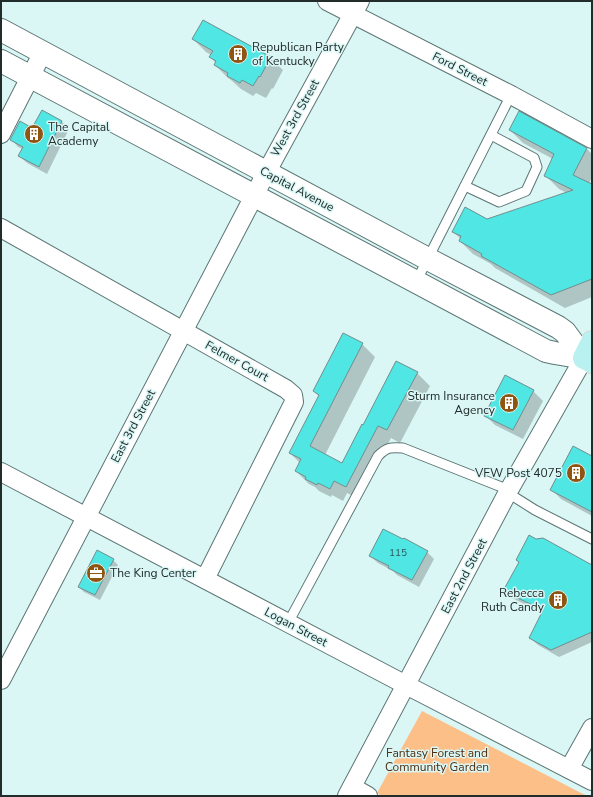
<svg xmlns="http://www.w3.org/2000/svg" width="593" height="797" font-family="'Nunito Sans',sans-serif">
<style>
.green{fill:#fdbf88}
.shadow{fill:#0003}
.building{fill:#4fe6e3;stroke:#738e8d}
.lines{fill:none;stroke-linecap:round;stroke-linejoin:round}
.service-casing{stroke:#5c7675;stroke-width:11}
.minor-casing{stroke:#5c7675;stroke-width:20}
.secondary-casing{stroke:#5c7675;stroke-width:24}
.primary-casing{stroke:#d7d9d9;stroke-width:24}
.service{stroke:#fff;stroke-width:9}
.minor{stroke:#fff;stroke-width:18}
.secondary{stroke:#fff;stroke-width:22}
.primary{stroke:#b8f1ef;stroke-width:22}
.labels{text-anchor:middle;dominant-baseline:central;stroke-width:3;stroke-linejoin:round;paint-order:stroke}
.number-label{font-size:10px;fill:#2c5a59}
.poi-label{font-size:12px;fill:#212c2b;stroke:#daf7f6;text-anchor:start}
.street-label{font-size:12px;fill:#212c2b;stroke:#daf7f6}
.park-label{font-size:12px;fill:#4e2f11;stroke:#daf7f6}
</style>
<rect width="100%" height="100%" fill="#daf7f6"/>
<polygon class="green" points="422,711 587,796 382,796 377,793"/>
<g class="shadow">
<polygon points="193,39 270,58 283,70 273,89 272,88 266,98 256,93 253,96 241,89 231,80 228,78 215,65 216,63 210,57 211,55 206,52"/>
<polygon points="42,112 62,122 69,129 47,174 27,163 19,156 23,149 18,147 11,139 33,129"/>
<polygon points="519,112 587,149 592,154 592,177 589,184 592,185 592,297 565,308 495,268 491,264 473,254 460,241 461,239 453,232 567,193 559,189 546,176 553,159 523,143 510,130"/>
<polygon points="362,344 375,357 325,455 342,465 364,426 417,373 430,386 400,443 391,438 359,499 347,493 343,501 332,495 331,497 319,491 315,487 309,484 296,471 300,463 290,453 320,397 314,391"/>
<polygon points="533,391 543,401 523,439 495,425 485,415"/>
<polygon points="592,457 592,516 561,499 552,490"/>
<polygon points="427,552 434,559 419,587 397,575 393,571 378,563 370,556"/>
<polygon points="113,560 118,565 100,600 84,592 79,587"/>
<polygon points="517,560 592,566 592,642 559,657 538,645 530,638 542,613 512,598 505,591 519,563"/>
</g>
<g class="building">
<polygon points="203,20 271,57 260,77 259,76 253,86 242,80 240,83 227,76 228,73 214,65 216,61 209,57 213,51 192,39"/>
<polygon points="42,110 62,121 39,167 18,156 23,147 10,140 20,121 32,128"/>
<polygon points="519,111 587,148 573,175 592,184 592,279 551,295 481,256 482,254 459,241 461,236 452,232 465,207 487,219 573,190 544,176 554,154 509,130"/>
<polygon points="343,333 363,343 310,446 342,463 362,424 363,425 396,361 418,372 387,430 378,426 346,487 334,481 330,489 318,483 317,485 305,479 306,477 295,471 301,459 289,453 319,395 313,391"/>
<polygon points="505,375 534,390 513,430 484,416"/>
<polygon points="573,446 592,456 592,512 550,490"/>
<polygon points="383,529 403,539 404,538 428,551 412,580 388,568 389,566 369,556"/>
<polygon points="529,535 536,539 543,538 592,565 592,632 551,650 529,638 543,610 503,591 519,562 516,560"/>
<polygon points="97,550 114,559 95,595 78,587"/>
</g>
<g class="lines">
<g class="service-casing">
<g id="service">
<polyline points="465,186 499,202 526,191 537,167 534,158 491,135"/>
<polyline points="416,282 511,95"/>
<polyline points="508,493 535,510 592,539"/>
<path d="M 288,623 L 378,456 C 387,447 391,447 403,448 L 509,490"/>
</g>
</g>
<g class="minor-casing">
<g id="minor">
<polyline points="327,1 511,95 592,139"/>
<polyline points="1,134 43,52"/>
<polyline points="1,228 286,389 293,395 294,402 205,579"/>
<polyline points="1,472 406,685 592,781"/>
<polyline points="1,680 266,173 360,1"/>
<polyline points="569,769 592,728"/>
<polyline points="352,787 368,796"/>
<polyline points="347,796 509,490 584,358"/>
</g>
</g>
<g class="secondary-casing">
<g id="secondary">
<polyline points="1,30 428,259 558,327 565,332 584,358"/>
<polyline points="1,61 546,351 555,353 584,358"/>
</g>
</g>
<g class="primary-casing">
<polyline id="primary" points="592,342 584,358 592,362"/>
</g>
<use href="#service" class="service"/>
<use href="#minor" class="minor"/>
<use href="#secondary" class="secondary"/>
<use href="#primary" class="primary"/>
</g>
<defs>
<g id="building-disc" transform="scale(1)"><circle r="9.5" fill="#8f5411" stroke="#daf7f6"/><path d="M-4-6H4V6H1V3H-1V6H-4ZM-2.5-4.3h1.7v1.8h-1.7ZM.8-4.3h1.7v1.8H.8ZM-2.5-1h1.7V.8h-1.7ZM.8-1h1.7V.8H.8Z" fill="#fff"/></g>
<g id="office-disc" transform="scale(1)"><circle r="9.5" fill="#8f5411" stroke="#daf7f6"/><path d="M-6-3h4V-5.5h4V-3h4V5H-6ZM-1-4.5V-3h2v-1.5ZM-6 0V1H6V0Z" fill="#fff"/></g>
</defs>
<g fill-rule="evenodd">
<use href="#building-disc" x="238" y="54"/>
<use href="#building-disc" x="34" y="134"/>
<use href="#building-disc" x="509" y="403"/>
<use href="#building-disc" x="576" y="473"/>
<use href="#office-disc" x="96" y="573"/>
<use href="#building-disc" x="558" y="600"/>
</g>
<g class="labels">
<g class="number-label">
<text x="398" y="553">115</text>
</g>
<g class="poi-label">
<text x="252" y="47">Republican Party<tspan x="252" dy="14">of Kentucky</tspan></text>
<text x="48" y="127">The Capital<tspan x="48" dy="14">Academy</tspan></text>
<text x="495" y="396" text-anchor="end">Sturm Insurance<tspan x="495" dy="14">Agency</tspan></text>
<text x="562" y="473" text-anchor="end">VFW Post 4075</text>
<text x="110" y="573">The King Center</text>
<text x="544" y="593" text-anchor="end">Rebecca<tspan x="544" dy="14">Ruth Candy</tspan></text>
</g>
<g class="street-label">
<text transform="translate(460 69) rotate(27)">Ford Street</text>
<text transform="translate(295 118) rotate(-61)">West 3rd Street</text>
<text transform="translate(297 189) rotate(28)">Capital Avenue</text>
<text transform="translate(237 361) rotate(29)">Felmer Court</text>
<text transform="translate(133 426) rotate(-62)">East 3rd Street</text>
<text transform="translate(464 576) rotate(-62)">East 2nd Street</text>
<text transform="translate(296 627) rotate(28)">Logan Street</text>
</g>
<g class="park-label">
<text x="437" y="753">Fantasy Forest and<tspan x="437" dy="14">Community Garden</tspan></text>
</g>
</g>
<rect width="593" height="797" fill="none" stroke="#212c2b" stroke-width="4"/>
</svg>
